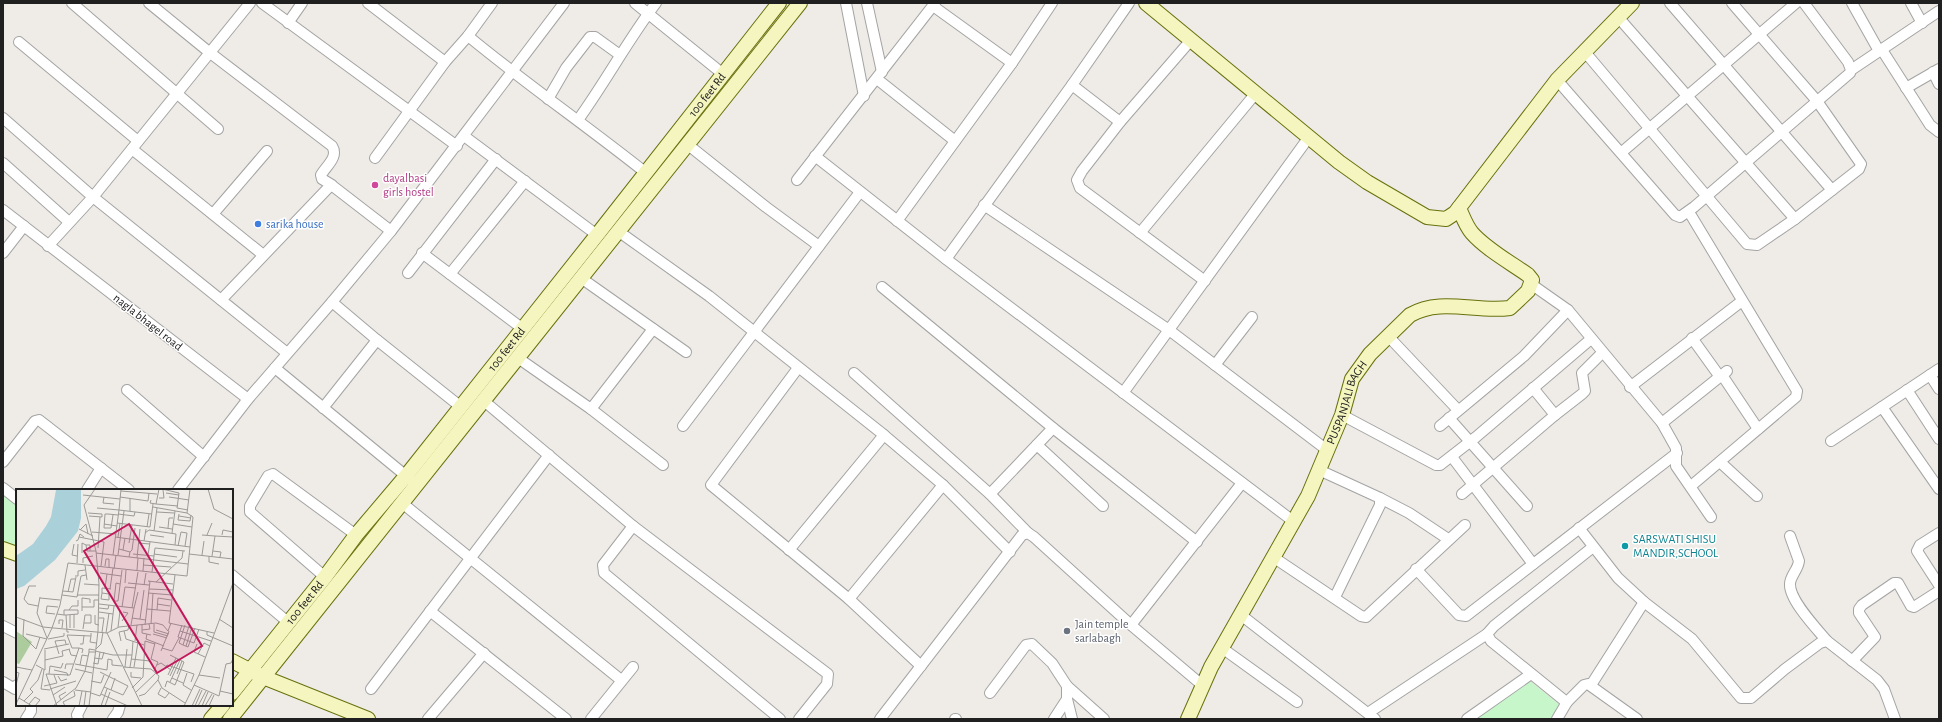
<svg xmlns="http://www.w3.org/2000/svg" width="1942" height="722" font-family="'Alegreya Sans',sans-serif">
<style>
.park{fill:#c7f6ca}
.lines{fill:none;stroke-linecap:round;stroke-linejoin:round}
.street-casing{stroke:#a4a4a4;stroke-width:12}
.secondary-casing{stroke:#68710c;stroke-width:16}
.street{stroke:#fff;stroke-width:10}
.secondary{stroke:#f4f5bf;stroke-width:14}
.hotel-dot{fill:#d1479c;stroke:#fff;stroke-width:1.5}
.shop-dot{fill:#3f7fe0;stroke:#fff;stroke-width:1.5}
.culture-dot{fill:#0f9aa8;stroke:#fff;stroke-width:1.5}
.worship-dot{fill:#6b7280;stroke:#fff;stroke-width:1.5}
.labels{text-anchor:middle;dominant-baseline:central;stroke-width:3;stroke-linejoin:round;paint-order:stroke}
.street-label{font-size:12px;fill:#202020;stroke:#fff}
.hotel-label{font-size:12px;fill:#b23c85;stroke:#fff;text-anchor:start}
.shop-label{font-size:12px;fill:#366cbe;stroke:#fff;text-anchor:start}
.culture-label{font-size:12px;fill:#0d838f;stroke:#fff;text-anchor:start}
.worship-label{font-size:12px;fill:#5b616d;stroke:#fff;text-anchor:start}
.inset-road{fill:none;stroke:#9c9a97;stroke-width:1}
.view{fill:#c2185b;fill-opacity:0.15;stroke:#c2185b;stroke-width:2}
.inset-edge{fill:none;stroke:#202020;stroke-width:2}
</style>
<rect width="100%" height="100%" fill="#efece7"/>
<g class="park">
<polygon points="3,488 17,499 17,554 3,549"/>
<polygon points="1530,681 1560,705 1550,719 1475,719"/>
</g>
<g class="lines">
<g class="street-casing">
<g id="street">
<polyline points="72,3 218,129"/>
<path d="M 149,3 L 209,52 L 332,146 C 339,157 326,166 321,175 L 322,179 L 332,185"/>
<polyline points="262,3 457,146"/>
<polyline points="368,3 445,62"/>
<polyline points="635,3 723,74"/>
<polyline points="846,3 864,96"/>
<polyline points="867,3 882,72"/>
<polyline points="1670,3 1832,190"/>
<polyline points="1852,3 1879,51"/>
<polyline points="1911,3 1922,23"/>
<polyline points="933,6 1012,63"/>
<polyline points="1618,17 1795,219 1859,169 1861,164 1817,101 1732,3"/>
<polyline points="288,23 302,3"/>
<path d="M 468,36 C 526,84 587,126 646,173"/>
<polyline points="1191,40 1120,122 1082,171 1077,180 1080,188 1205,281"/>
<polyline points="19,42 138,141"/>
<polyline points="1882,50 1930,125 1939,132"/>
<polyline points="1585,52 1747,244 1757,245 1795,219"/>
<polyline points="1851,70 1939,11"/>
<polyline points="1933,72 1939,84"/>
<polyline points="877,79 955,141"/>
<polyline points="1557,80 1675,215 1680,217 1694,207 1850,73 1851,70 1848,62 1804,3"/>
<polyline points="1072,85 1120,122"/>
<polyline points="1906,88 1939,69"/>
<polyline points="548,99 566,68 590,37 595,37 620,55"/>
<polyline points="3,118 93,197 287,353"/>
<path d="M 578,120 C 606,81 628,40 656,3"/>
<polyline points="464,136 597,235"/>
<polyline points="687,144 766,207 819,246"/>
<polyline points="132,149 262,254"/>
<polyline points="1622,152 1796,3"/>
<polyline points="815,156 946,259 1293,521"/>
<polyline points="375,158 445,62 468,36 492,3"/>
<polyline points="3,163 69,222"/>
<polyline points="797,180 935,3"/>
<polyline points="984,205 1169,330 1327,450"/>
<polyline points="3,210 248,399"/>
<polyline points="1689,212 1797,391 1796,397 1691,486"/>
<polyline points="213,214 267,151"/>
<polyline points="897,221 1012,63 1052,3"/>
<polyline points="618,231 709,296 884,435 943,485 1010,552"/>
<polyline points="1140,233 1256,93"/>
<polyline points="48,246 93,197 250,3"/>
<polyline points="3,253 24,226"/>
<polyline points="422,253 523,329"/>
<polyline points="946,259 1072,85 1129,3"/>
<polyline points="408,273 496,159"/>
<polyline points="450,274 525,181"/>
<polyline points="581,278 686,352"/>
<polyline points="1531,284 1568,310 1662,423 1676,448 1676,466 1711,517"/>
<polyline points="882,287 1053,428 1197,542"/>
<polyline points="221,300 330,186 334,187 391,231"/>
<polyline points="1388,336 1458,410"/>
<polyline points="1692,338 1720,377"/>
<polyline points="377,340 461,407"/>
<polyline points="518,358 591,409 663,465"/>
<polyline points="1215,365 1252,317"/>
<polyline points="275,368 411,480"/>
<polyline points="798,368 711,485 849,599 921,666"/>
<polyline points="854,373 990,494 1028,533"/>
<polyline points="1722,375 1758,429"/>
<polyline points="1930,375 1939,389"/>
<polyline points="1630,387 1742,301"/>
<polyline points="1533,388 1555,415"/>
<polyline points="127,390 204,457"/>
<polyline points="1907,390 1939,439"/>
<polyline points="1123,393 1309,137"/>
<polyline points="484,401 633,526 828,674 827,684 799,719"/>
<polyline points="1882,407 1939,489"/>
<polyline points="323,408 377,340 332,302"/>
<polyline points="591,409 653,329"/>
<polyline points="1342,415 1436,465 1440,465 1476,437 1591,339"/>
<polyline points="1449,418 1527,506"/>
<polyline points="1662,423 1727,371"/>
<polyline points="683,426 860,192"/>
<polyline points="1440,426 1524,356 1568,310"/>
<polyline points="1831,441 1939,369"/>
<polyline points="1037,445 1103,506"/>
<polyline points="1452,457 1533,564"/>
<polyline points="3,462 35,421 39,420 129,490"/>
<polyline points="1720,462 1757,496"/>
<polyline points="1319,470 1380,498 1380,505 1335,597"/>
<polyline points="3,488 17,499"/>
<polyline points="87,490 101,468"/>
<polyline points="178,490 248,399 332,302 391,231 564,3"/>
<polyline points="990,494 1053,428"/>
<polyline points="1462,494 1555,415 1582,394 1585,391 1582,373 1602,353"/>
<polyline points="1380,498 1409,513 1448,539"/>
<polyline points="402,503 621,680"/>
<polyline points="633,526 603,565 604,573 780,719"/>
<polyline points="1579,528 1618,578 1644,602 1692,639 1741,698 1751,698 1785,669 1820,643 1827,641 1877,680 1884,689 1895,719"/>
<polyline points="1939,533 1920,545 1917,551 1939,585"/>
<path d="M 1790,536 L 1799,561 C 1798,570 1790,576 1790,584 C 1789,600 1817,629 1827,641"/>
<polyline points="1593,547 1494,626 1487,634 1491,641 1565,701 1567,702 1584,685 1588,684 1637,719"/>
<polyline points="789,550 884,435"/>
<polyline points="1273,557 1361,616 1366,617 1465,525"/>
<polyline points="1416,569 1459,615 1466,616 1677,453"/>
<polyline points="232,575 289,623"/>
<polyline points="325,577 250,512 250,506 268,476 273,474 356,535"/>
<polyline points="849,599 943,485"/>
<polyline points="430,611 566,719"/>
<polyline points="1241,615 1375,719"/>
<polyline points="1131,625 1242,483"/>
<polyline points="3,626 17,633"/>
<polyline points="1222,648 1297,702"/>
<polyline points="1852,661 1875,637 1859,613 1859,609 1862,605 1894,583 1898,583 1911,606 1914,607 1939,591"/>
<polyline points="3,682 15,689 17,685"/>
<polyline points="1591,685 1644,602"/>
<polyline points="1067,686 1104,719"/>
<polyline points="371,689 549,455"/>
<polyline points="990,693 1026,645 1032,644 1052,663 1067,686 1067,699 1072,719"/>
<polyline points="1368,713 1487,634"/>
<polyline points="26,719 31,711 31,705"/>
<polyline points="78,719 77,715 82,705"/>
<polyline points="113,719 118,712 120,705"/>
<polyline points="428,719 484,653"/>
<polyline points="591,719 633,667"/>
<polyline points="880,719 1022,535 1028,533 1034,537 1131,625 1202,685"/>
<polyline points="955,719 956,719"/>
<polyline points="1054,719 1067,699"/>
<polyline points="1467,719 1531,674"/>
<polyline points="1557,719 1567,702"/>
</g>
</g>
<g class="secondary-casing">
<g id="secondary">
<polyline points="1146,3 1339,162 1367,182 1427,217 1446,219 1455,213 1557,80 1632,3"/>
<polyline points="3,549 17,554"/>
<polyline points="232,661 263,677 368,719"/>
<path id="s1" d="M 232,693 L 325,577 L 356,535 L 406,476 L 597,235 L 779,3"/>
<polyline points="211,719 223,705"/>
<polyline points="230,719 800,3"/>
<path id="s2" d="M 1188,719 L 1211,667 L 1308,496 L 1342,415 L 1352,379 L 1370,354 L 1410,315 C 1441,297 1476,313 1510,308 L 1528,291 L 1532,280 L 1528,275 C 1511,263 1486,249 1472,233 C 1466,226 1463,217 1459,208"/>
</g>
</g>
<use href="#street" class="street"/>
<use href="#secondary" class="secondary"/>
</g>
<circle class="hotel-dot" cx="375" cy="185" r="4"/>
<circle class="shop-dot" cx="258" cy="224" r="4"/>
<circle class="culture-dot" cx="1625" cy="546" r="4"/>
<circle class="worship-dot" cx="1067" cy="631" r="4"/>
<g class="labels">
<g class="street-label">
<text stroke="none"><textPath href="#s1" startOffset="764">100 feet Rd</textPath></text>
<text transform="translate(148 322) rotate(38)">nagla bhagel road</text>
<text stroke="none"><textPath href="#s1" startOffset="440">100 feet Rd</textPath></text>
<text stroke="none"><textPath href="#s2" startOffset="355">PUSPANJALI BAGH</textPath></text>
<text stroke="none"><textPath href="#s1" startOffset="116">100 feet Rd</textPath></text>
</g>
<g class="hotel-label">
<text x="383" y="178">dayalbasi<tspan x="383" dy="14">girls hostel</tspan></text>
</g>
<g class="shop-label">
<text x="266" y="224">sarika house</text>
</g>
<g class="culture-label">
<text x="1633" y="539">SARSWATI SHISU<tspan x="1633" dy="14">MANDIR,SCHOOL</tspan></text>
</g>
<g class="worship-label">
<text x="1075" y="624">Jain temple<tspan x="1075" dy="14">sarlabagh</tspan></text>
</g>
</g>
<g transform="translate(16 489)">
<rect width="217" height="217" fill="#efece7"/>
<path d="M 0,142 L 16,153 L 3,175 L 0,174 Z" fill="#adcc9e"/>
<path d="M 40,1 L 65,1 L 65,29 L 62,42 L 39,71 L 8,97 L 0,100 L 0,67 L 17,55 L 30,37 L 35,28 Z" fill="#aad0da"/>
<path class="inset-road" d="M 79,0 L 68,16 L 80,62 L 83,95 L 82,142M 105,0 L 103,21 L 136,25M 146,0 L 163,4 L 161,19 L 172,21M 192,0 L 198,20 L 217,30M 105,2 L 141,5M 150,4 L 163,6M 67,6 L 104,10M 88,8 L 87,14 L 98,15M 104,8 L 132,12 L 133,4M 153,8 L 173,11M 143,9 L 148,9 L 147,1M 135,11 L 134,14 L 140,15 L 143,0M 140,15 L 162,17M 137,18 L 171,24M 81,19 L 103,21 L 97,66M 114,22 L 114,9M 141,23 L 158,24M 72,24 L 86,25 L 86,28 L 73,27M 102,25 L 118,27 L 119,23M 163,25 L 162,31 L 174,32 L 175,26M 97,26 L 95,39 L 88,39 L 89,25 L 92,25 L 102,26M 163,27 L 175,29M 101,34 L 134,38M 88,35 L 101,37M 157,35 L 176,38M 131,38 L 133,25M 134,38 L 137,15M 143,38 L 156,40M 152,39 L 153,29 L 157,29M 63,40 L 77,47M 64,41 L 70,35 L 72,45M 138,42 L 141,19M 76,43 L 100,45M 129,44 L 133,41 L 160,45 L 159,56M 156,44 L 159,22M 134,46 L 148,48M 186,46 L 199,47 L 196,67M 191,46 L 196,34M 206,46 L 207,41 L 217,43M 199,47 L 217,48M 63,48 L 88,53 L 85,77M 99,48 L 174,58M 102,48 L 104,34M 60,52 L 62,51 L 64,45 L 68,48M 128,52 L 130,40M 113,54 L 116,36M 122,54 L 134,55M 58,55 L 56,66 L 61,67M 162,57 L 165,43 L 171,44 L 169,57M 82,59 L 84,28M 103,60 L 114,63 L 113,68M 107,61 L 109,49M 74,62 L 74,56 L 70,56 L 71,62 L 80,62M 197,62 L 205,63 L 204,68M 114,63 L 116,61 L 119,39M 66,64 L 66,54 L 70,56M 80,64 L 172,75M 117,65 L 138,67M 138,65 L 161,68M 173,65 L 217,70M 102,66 L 108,22M 132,66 L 134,53M 186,66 L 188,52M 193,67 L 193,73 L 203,75M 121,69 L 124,40M 61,74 L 62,55M 67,74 L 67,69 L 77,67M 69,76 L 71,91M 127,76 L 155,78M 89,77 L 90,70 L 93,70 L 93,78M 98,80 L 100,66M 121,81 L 122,69M 127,82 L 128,69M 136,83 L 139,59 L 169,62M 84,84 L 105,87M 159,86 L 153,134 L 198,144M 59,87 L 62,87 L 62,82 L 69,81M 171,87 L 177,28 L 171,24 L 174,0M 132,92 L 157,95M 140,93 L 166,69 L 167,62M 109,94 L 110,81M 112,94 L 133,96M 68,95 L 83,96M 104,95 L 100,94 L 98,112 L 102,112 L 106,81M 128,96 L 130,84M 20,97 L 13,97 L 8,110 L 12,115 L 22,117M 89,99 L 91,85M 94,100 L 97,79M 133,100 L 157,101M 47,102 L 57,103 L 60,88M 52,103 L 55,90 L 59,90M 86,104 L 93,105 L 93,111 L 85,110 L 86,104 L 86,99 L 95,100M 132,104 L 156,106M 46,106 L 61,108 L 65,87 L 70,86M 61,106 L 83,106M 24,108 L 21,124 L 31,149M 24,109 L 44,111M 83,115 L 118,119 L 115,136M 141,115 L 154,117M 66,118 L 66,109 L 74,110 L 74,114M 106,118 L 109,98 L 120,99M 83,119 L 92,120 L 93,116M 116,119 L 122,83M 118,119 L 122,103M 131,120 L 154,122M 53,121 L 56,117 L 62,117 L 62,111M 141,121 L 142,109 L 155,111M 66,122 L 66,118 L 78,118 L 78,111 L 83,111M 83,123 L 97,125M 39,125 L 30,124 L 31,117 L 42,118M 41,125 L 48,126 L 50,126 L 62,125 L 62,121 L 48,121 L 48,126M 58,125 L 58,139M 50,126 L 51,143 L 53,143M 54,126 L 54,139M 79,126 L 79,135 L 83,136M 0,128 L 27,138 L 91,144 L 103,138 L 140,134 L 147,136 L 152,142 L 155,134M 83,129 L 88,129 L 86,143M 116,129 L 130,131M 8,130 L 7,147 L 20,160 L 24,148M 124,130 L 128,101M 203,130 L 217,139M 106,132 L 112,124 L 107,123M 43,135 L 43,131 L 47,131 L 46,139M 135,135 L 137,104M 138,135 L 138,143 L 152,147M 126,136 L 126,144 L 135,146M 129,136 L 134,92M 166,136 L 162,148 L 178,154 L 183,140M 173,137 L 167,156 L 172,158 L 179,139M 102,138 L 104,122M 67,140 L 69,126 L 75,126 L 75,134 L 68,134M 126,141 L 134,140 L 133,135M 140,141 L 153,145M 95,142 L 98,117M 108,142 L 110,150 L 128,156M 164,142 L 195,152M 191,143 L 191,146 L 217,157M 90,144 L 93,124M 91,144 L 126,217M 10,145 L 31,150M 131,145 L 130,150 L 148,157M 137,145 L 151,149M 75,147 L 74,153 L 80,154M 32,150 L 48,147 L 48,144M 39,152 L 49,151 L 50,155M 39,152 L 43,165M 105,152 L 103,143 L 112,141 L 113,136M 119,152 L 121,136M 64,155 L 67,155 L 68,146M 181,155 L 178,163 L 189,168M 167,156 L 163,154 L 169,136M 170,157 L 176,138M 63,159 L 56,159 L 51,146 L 75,147 L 75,144M 146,159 L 156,162 L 163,149M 28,160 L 53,155M 53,160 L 55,166 L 61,167M 80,160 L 85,155 L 87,143M 79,162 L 97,166 L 116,166 L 114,178M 145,162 L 153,142M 79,163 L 73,163 L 73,160 L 79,161M 182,165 L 188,154 L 194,157M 116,166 L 117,152M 154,166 L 168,173 L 161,191M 78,169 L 86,170 L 88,163M 115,170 L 134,172M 29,171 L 47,167 L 46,162 L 54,160M 77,174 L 82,175 L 84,163M 59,175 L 91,181 L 92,170 L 96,171 L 96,176 L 106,177M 20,176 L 29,181 L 29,161M 64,176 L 66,166 L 72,167M 141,176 L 145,174 L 155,181M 0,178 L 16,181M 107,178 L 135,180 L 143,187 L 142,191M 109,178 L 111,160M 118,178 L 122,153M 149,179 L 151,176 L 178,185 L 175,193M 49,180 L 50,175 L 57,175M 59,180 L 76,184M 28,181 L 25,200 L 34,201M 38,181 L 51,184 L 52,187M 138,182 L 142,173 L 135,170 L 139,154M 0,183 L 3,184 L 0,196M 84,183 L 112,197M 115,183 L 115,188 L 125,189M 171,184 L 167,196 L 175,201M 33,185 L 34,177 L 45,179 L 47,174M 161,185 L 166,172M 152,186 L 160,169M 183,186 L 204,189M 42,187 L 45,192 L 51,190M 154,187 L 162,170M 156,189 L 167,194M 75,192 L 85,194 L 88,186M 154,193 L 164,171M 178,196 L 203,207 L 210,175 L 215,174 L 217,170M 28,197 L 41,194 L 38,186M 88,198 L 95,183M 149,198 L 151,192 L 159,196 L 161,191M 116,199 L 127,188 L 129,152 L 139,155M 145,199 L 142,205 L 149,209 L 153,204M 34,200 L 60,192M 59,201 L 75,203M 95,201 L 99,189M 204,202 L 217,205M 120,203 L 140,184M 75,204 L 84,207 L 88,198 L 107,206 L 112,197M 85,205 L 112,217M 37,206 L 49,198M 123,207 L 129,205 L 142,191 L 146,199 L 169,214M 3,209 L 16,217M 45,211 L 43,207 L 50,203M 8,212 L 17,203 L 14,200 L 22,191 L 26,180M 0,215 L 36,139 L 44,116 L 52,74 L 171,87M 13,215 L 19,208 L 24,211 L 19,217M 37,217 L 60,199 L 69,182 L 73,163M 41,217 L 30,185 L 54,186 L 63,159 L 67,160 L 66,164M 49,217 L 47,213 L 59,207 L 58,202M 63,217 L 66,202M 68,217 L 70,202M 73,217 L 82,142M 85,217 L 91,200M 89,217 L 94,203M 168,217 L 183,186 L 217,94M 176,217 L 184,200M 179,217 L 186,201M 182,217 L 190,202M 186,217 L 192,203M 189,217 L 196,205M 193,217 L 198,206"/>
<path class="view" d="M 113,35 L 186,157 L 141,184 L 68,62 Z"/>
<rect width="217" height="217" class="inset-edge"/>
</g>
<rect width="1942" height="722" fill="none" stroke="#202020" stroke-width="8"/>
</svg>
